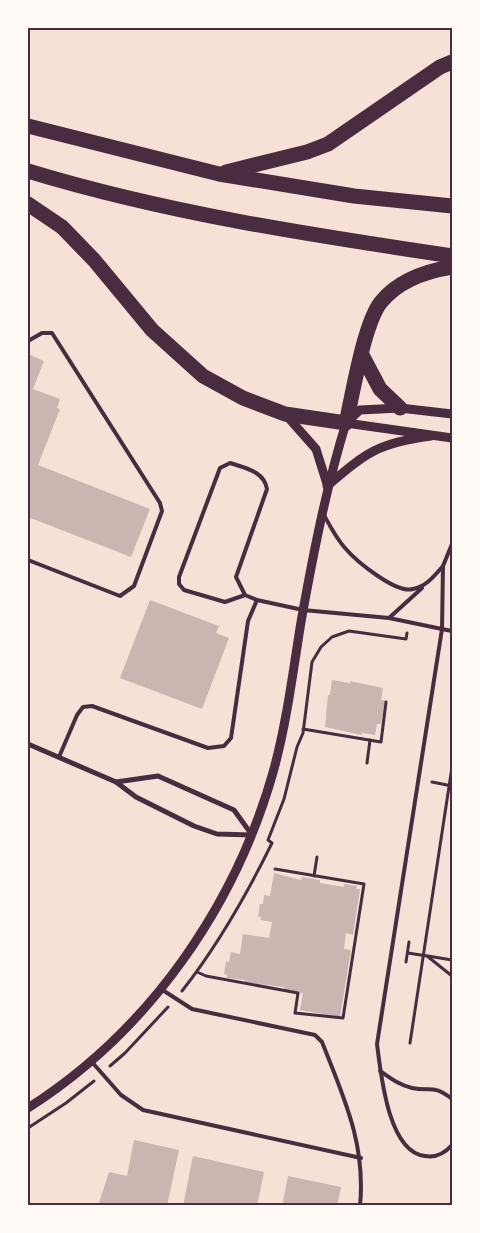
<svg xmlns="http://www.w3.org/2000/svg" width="480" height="1233" font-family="Karla,sans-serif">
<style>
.building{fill:#ccb4b1}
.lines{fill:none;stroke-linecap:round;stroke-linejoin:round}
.path{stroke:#4a2c40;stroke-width:3}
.service{stroke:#4a2c40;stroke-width:4}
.minor{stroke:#4a2c40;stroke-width:5}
.tertiary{stroke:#4a2c40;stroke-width:9}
.motorway{stroke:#4a2c40;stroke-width:15}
.neatline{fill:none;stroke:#4a2c40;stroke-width:2}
</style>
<rect width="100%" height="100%" fill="#f7e1d7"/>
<g class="building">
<polygon points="28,354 44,361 33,389 60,399 57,408 60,409 38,465 150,509 131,557 28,517"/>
<polygon points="150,600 219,626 216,633 229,638 202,709 120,678"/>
<polygon points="332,680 350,683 350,681 383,688 381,700 385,700 381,724 377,724 375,735 362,733 362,735 325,727 328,695 330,695"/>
<polygon points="274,873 301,880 302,877 320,880 320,883 344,887 344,884 357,886 356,889 360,889 353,935 346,933 344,949 351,950 340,1017 300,1010 303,993 284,990 284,987 245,982 245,980 227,978 227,975 224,974 226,961 229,962 231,952 240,954 243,934 269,938 272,922 261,920 261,917 258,917 260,904 263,904 264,895 270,896"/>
<polygon points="134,1140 179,1150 167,1206 98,1206 109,1172 127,1176"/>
<polygon points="193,1156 264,1172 257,1206 183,1206"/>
<polygon points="288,1176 341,1187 337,1206 282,1206"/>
</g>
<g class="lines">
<g class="path">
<polyline points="303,729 381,742 386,702"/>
<polyline points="367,763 370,740"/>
<polyline points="432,782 452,786"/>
<polyline points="314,876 317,857"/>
<polyline points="408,953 427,956 452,976"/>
<polyline points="428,956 452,960"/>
<polyline points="406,962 409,942"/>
<polyline points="197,972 206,976 298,993 295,1013 343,1018 364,884 275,869"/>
<path d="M 182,991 C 218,945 246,896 272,843 L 268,840 L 284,799 L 297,747 L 303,733 L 312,662 L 321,647 L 332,637 L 349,631 L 406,639 L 407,633"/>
<polyline points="410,1043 452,767"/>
<polyline points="110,1066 125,1053 168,1007"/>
<polyline points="28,1128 66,1103 94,1081"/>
</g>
<g class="service">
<polyline points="28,341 42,333 52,333 160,503 162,511 134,586 120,596 28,560"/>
<path d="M 324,515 C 330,526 336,538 345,548 C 356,561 396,594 413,589 C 427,586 434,576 443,566"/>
<polyline points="452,544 443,566 442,629 452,631"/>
<path d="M 245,595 L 225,602 L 184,590 L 179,584 L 179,577 L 220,468 L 230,463 C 245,468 264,471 267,489 L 236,577 L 245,595 L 257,600"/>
<polyline points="389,618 422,588"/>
<path d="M 59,757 L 77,715 L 83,707 L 92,706 L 208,748 L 224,746 L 231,738 L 248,621 L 257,600 L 303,610 L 389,618 L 442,629 L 377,1044 C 381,1074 388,1152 425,1156 C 436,1158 445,1153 452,1145"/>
<path d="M 161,989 L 192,1009 L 315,1035 L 322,1042 C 344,1098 366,1144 360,1206"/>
<polyline points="91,1061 121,1095 143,1110 361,1158"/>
<path d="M 380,1071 C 390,1078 399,1085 412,1088 C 431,1092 433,1084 452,1099"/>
</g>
<g class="minor">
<polyline points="28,744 116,782 136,797 194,826 217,834 252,835"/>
<polyline points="116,782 158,776 234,810 252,835"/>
</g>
<g class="tertiary">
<polyline points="286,415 316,449 327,484"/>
<polyline points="348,421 360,410 400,408 452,414"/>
<polyline points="346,423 452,438"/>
<path d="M 327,486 C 367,452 378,443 431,436"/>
<path d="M 28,1108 C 149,1031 236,906 274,769 C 287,721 293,671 301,622 C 313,555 326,488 346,423"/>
</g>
<g class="motorway">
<polyline points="28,126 219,174 354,196 452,206"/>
<path d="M 28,171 C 166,213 310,235 452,256"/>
<polyline points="226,172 307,152 328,144 440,67 452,62"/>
<path d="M 28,204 L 62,227 L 94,260 L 152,330 L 203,376 L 243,398 L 285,414 L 346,423 C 353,393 364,323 381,302 C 398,281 427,271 452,267"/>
<polyline points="362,355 380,389 400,408"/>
</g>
</g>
<rect width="480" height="1233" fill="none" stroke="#fffaf5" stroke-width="58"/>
<rect x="29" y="29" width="422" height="1175" class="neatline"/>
</svg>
